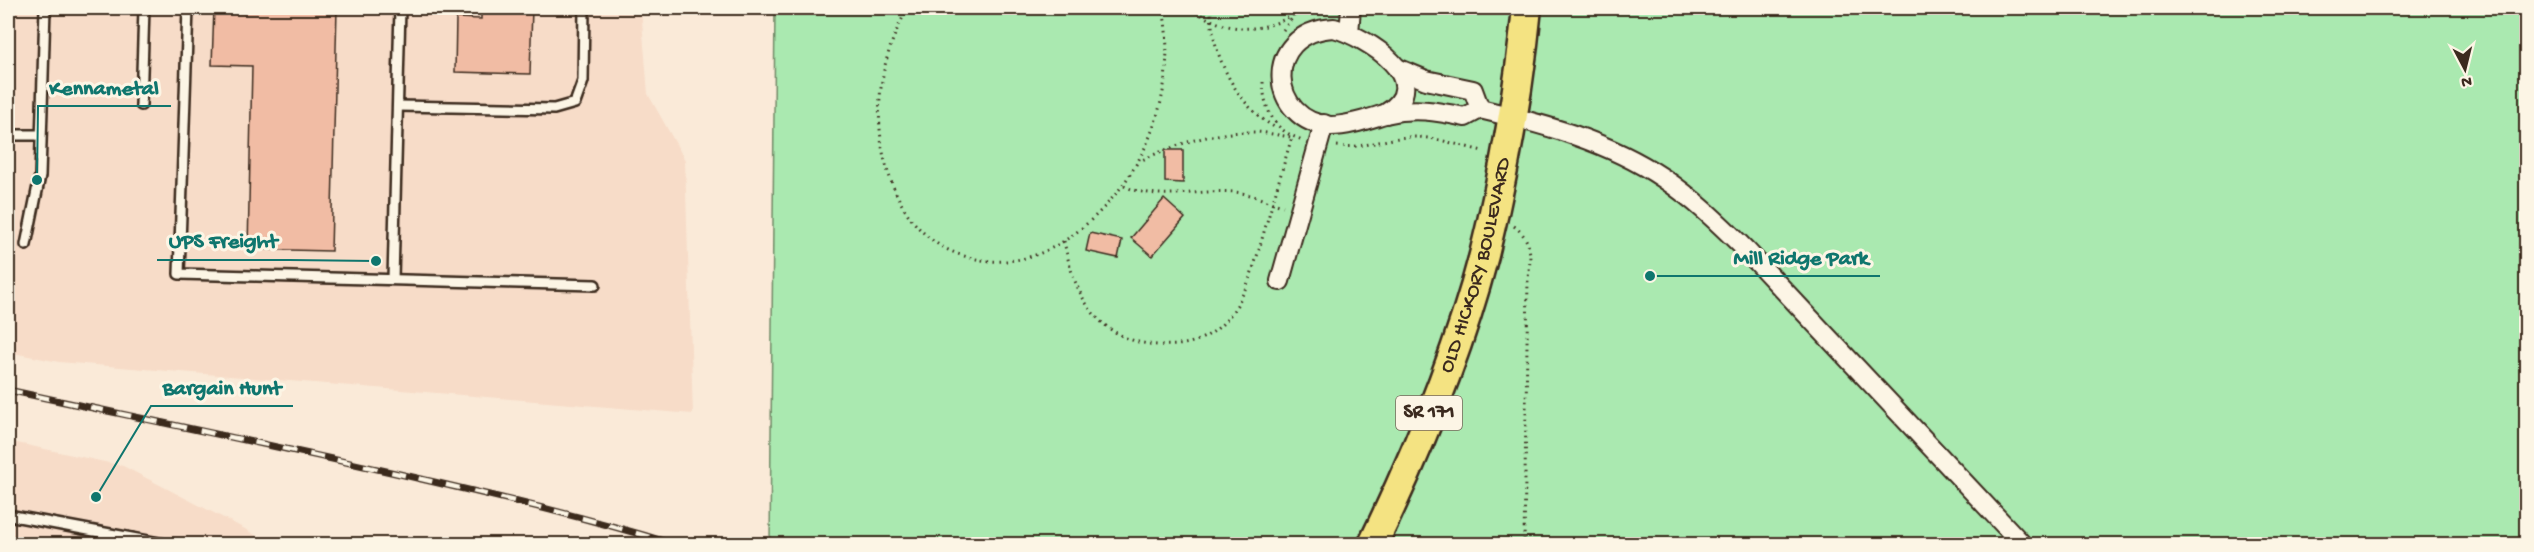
<svg xmlns="http://www.w3.org/2000/svg" width="2534" height="552" font-family="'Gochi Hand',sans-serif">
<style>
.built{fill:#f7dcc8}
.green{fill:#aae9b0;stroke:#728a67;stroke-width:1.5}
.building{fill:#f1bca4;stroke:#3b2a1e;stroke-width:1.5}
.lines{fill:none;stroke-linecap:round;stroke-linejoin:round}
.lane-casing{stroke:#3b2a1e;stroke-width:14}
.street-casing{stroke:#3b2a1e;stroke-width:22}
.primary-casing{stroke:#3b2a1e;stroke-width:33}
.path{stroke:#3b2a1e;stroke-width:3;stroke-dasharray:1.5 4.5;stroke-linecap:butt}
.lane{stroke:#fcf5e5;stroke-width:9}
.street{stroke:#fcf5e5;stroke-width:18}
.primary{stroke:#f4e382;stroke-width:28}
.rail-casing{stroke:#3b2a1e;stroke-width:7}
.rail{stroke:#fcf5e5;stroke-width:4.5;stroke-dasharray:14;stroke-linecap:butt}
.labels{text-anchor:middle;dominant-baseline:central;stroke-width:6;stroke-linejoin:round;paint-order:stroke}
.shield{fill:#fcf5e5;stroke:#75675a;stroke-width:1.5}
.shield-label{font-size:20px;font-weight:bold;fill:#3b2a1e}
.street-label{font-size:21px;fill:#3b2a1e;stroke:#fcf5e5}
.leader{fill:none;stroke:#0f766e;stroke-width:2}
.callout-dot{fill:#0f766e;stroke:#fcf5e5;stroke-width:2}
.callout-label{font-size:22px;text-anchor:middle;font-weight:bold;fill:#0f766e;stroke:#fcf5e5;stroke-width:6;stroke-linejoin:round;paint-order:stroke}
</style>
<rect width="100%" height="100%" fill="#faead8"/>
<filter id="ink" filterUnits="userSpaceOnUse"><feTurbulence type="fractalNoise" baseFrequency=".0167" numOctaves="2"/><feDisplacementMap in="SourceGraphic" scale="12" xChannelSelector="R" yChannelSelector="G"/><feConvolveMatrix kernelMatrix="1 2 1 2 8 2 1 2 1" color-interpolation-filters="sRGB"/></filter>
<g filter="url(#ink)">
<g class="built">
<polygon points="8,8 641,8 648,94 685,160 693,414 59,362 8,352"/>
<polygon points="8,441 123,466 245,529 270,544 8,544"/>
</g>
<polygon class="green" points="775,8 2526,8 2526,544 770,544"/>
<g class="building">
<polygon points="214,8 337,8 331,251 248,249 252,66 212,65"/>
<polygon points="481,8 532,8 530,74 455,72 456,18 481,19"/>
<polygon points="1165,150 1183,150 1183,183 1165,182"/>
<polygon points="1164,199 1185,218 1152,256 1131,238"/>
<polygon points="1090,233 1122,240 1118,258 1086,251"/>
</g>
<g class="lines">
<g class="lane-casing">
<g id="lane">
<polyline points="188,8 179,274 595,285"/>
<polyline points="141,105 144,8"/>
<polyline points="398,106 554,109 575,103 583,81 584,8"/>
<polyline points="8,135 40,135"/>
<polyline points="26,245 40,176 45,8"/>
<polyline points="393,279 400,8"/>
<polyline points="8,515 164,544"/>
</g>
</g>
<g class="street-casing">
<g id="street">
<path d="M 1334,28 C 1366,37 1439,81 1385,114 C 1368,119 1349,126 1331,126 C 1269,123 1260,32 1334,28 Z"/>
<polyline points="1349,33 1351,8"/>
<polyline points="1397,68 1426,80 1473,90 1480,109"/>
<path d="M 1385,114 C 1414,107 1436,111 1465,117 L 1480,109 C 1543,124 1608,141 1663,178 C 1693,198 1720,224 1746,250 L 2022,544"/>
<polyline points="1280,281 1324,124"/>
</g>
</g>
<g class="primary-casing">
<g id="primary">
<path id="s1" d="M 1373,544 C 1416,455 1459,351 1484,255 C 1504,174 1519,91 1527,8"/>
</g>
</g>
<g class="path">
<path d="M 908,8 C 882,53 873,105 884,157 C 894,200 917,241 961,255 C 1007,270 1047,257 1083,227 C 1148,173 1178,91 1163,8"/>
<path d="M 1191,8 C 1223,32 1258,35 1293,15"/>
<path d="M 1211,8 C 1210,52 1236,106 1276,128"/>
<polyline points="1283,30 1300,8"/>
<path d="M 1263,82 C 1264,111 1275,132 1303,140"/>
<path d="M 1337,146 C 1366,149 1383,138 1410,137 C 1434,136 1460,146 1483,151"/>
<path d="M 1124,186 C 1158,202 1197,189 1234,192 C 1251,193 1267,202 1283,206"/>
<path d="M 1514,226 C 1533,241 1531,256 1528,278 L 1524,544"/>
<path d="M 1064,241 C 1072,282 1087,323 1129,339 C 1145,345 1161,346 1178,345 C 1239,338 1252,273 1266,225 C 1275,195 1283,166 1292,137 C 1280,136 1267,132 1255,132 C 1214,131 1176,144 1140,161"/>
</g>
<use href="#lane" class="lane"/>
<use href="#street" class="street"/>
<use href="#primary" class="primary"/>
<g class="rail-casing">
<path id="rail" d="M 8,390 C 144,419 281,447 417,478 C 503,498 589,518 673,544"/>
</g>
<use href="#rail" class="rail"/>
</g>
</g>
<g class="labels">
<rect class="shield" x="1396" y="396" width="66" height="34" rx="4.5"/>
<g class="shield-label">
<text x="1429" y="413">SR 171</text>
</g>
<g class="street-label">
<text stroke="none"><textPath href="#s1" startOffset="298">OLD HICKORY BOULEVARD</textPath></text>
</g>
</g>
<path class="leader" d="M37 180L38 106H171M376 261L289 260H157M1650 276L1721 276H1880M96 497L151 406H293"/>
<g class="callout-dot">
<circle cx="37" cy="180" r="6"/>
<circle cx="376" cy="261" r="6"/>
<circle cx="1650" cy="276" r="6"/>
<circle cx="96" cy="497" r="6"/>
</g>
<g class="callout-label">
<text x="104" y="94">Kennametal</text>
<text x="223" y="247">UPS Freight</text>
<text x="1801" y="264">Mill Ridge Park</text>
<text x="222" y="394">Bargain Hunt</text>
</g>
<rect width="2534" height="552" fill="none" stroke="#fcf5e5" stroke-width="30"/>
<rect x="15" y="15" width="2504" height="522" fill="none" stroke="#3b2a1e" stroke-width="2" filter="url(#ink)"/>
<g transform="translate(2465 69) rotate(173)" stroke="#fcf5e5" stroke-width="4.5" paint-order="stroke">
<path d="M0-4.5L10 22L0 15L-10 22Z" fill="#3b2a1e"/>
<text y="-9" font-size="16" font-weight="bold" text-anchor="middle" fill="#3b2a1e">N</text>
</g>
</svg>
